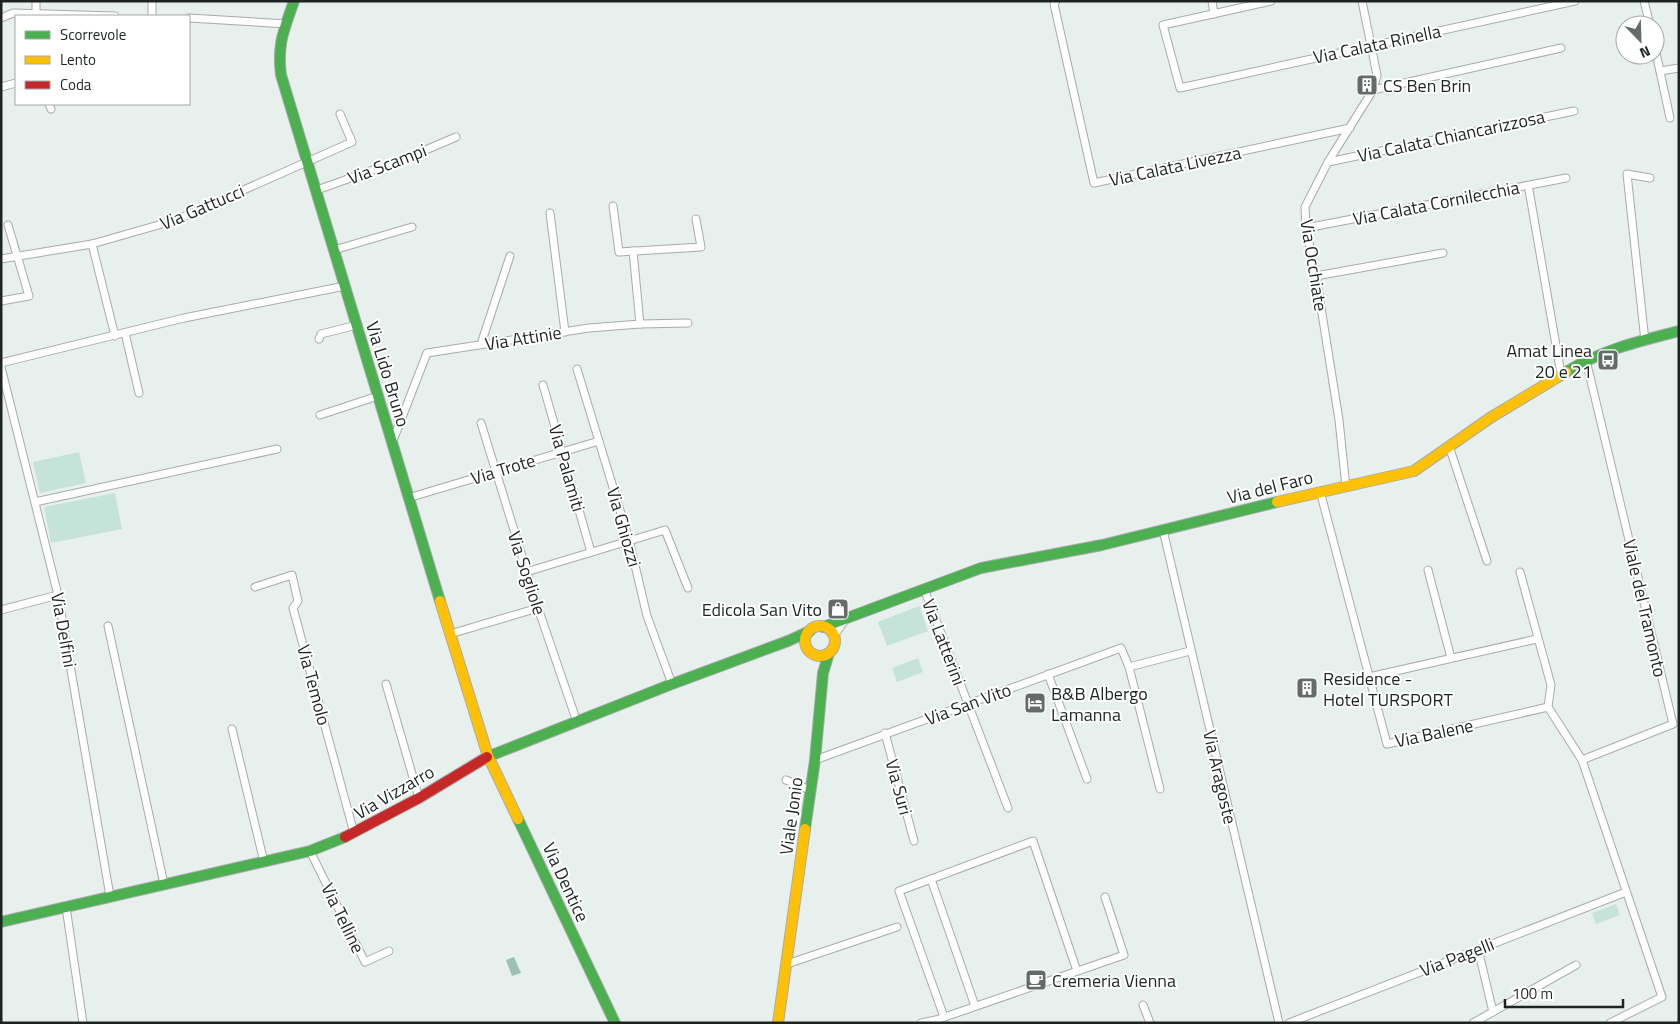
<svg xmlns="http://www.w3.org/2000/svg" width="1680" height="1024" font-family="'Titillium Web',sans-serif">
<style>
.green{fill:#c5e3d8}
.water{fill:#9cc0b3}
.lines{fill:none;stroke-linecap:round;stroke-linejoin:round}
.street-casing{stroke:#a7acaa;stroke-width:9}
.fast-casing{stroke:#a7acaa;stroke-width:12}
.slow-casing{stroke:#a7acaa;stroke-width:12}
.jam-casing{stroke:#a7acaa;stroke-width:12}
.street{stroke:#fcfdfc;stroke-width:7}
.fast{stroke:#4caf50;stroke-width:10}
.slow{stroke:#ffc107;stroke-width:10}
.jam{stroke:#c62828;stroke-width:10}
.labels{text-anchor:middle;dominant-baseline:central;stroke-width:4;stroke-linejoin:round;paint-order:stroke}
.street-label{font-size:18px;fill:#1e2422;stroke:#fff}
.poi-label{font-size:18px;fill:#1e2422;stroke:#fff;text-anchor:start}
</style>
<rect width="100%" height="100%" fill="#e8f0ed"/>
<g class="green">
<polygon points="79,452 86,483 40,493 33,462"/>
<polygon points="115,493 122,529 51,543 44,507"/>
<polygon points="919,606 928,631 887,646 878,622"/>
<polygon points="918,658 923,672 897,682 892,668"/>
<polygon points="1616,904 1620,915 1596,924 1592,913"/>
</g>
<polygon class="water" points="514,957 521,973 512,976 506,960"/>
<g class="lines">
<g class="street-casing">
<g id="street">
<polyline points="1056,1 1054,4 1094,183 1350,128"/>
<polyline points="1212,1 1214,14"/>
<polyline points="1271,1 1163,25 1180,88 1575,1"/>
<polyline points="1644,1 1650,25"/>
<polyline points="36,14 36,1"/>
<polyline points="152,16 152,1"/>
<polyline points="1,18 13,13 115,16"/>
<polyline points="189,18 287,24"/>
<polyline points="1655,48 1670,118"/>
<polyline points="1660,71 1679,68"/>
<polyline points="1,87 16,83"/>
<polyline points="1373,90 1561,48"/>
<polyline points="49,104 51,109"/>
<polyline points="1328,162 1574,111"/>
<polyline points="317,190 409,157 456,137"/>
<polyline points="1529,190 1561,374"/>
<polyline points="613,206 619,252 701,247 696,219"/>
<polyline points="550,213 565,332"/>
<polyline points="1306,228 1566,178"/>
<polyline points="92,244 115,336"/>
<polyline points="334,250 412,227"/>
<polyline points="1,259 92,244 176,220 352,142 340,114"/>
<polyline points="1316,276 1443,253"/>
<polyline points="1,301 29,296 8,225"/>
<polyline points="640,324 688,323"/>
<polyline points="125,333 139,393"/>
<polyline points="319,339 321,334 357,325"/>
<polyline points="1645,341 1627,174 1650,178"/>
<polyline points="481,344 510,256"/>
<polyline points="1586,360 1673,724 1582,760 1662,997 1610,1023"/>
<polyline points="1,363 184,318 345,286"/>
<polyline points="1,367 58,595 110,896"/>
<polyline points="577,369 629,540 647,616 672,684"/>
<polyline points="543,385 591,552"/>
<polyline points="320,415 378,396"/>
<polyline points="481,423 538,608 577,722"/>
<polyline points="392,443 427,353 589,328 640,324 633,251"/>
<polyline points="1449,446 1487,561"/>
<polyline points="1346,487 1339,420 1316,276 1306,228 1305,207 1328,162 1373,90 1377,75 1362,1"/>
<polyline points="1320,491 1387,744 1548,707"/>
<polyline points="408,498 599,441"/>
<polyline points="35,502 277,449"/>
<polyline points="1163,530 1279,1023"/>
<polyline points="1428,570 1451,658"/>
<polyline points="526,572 665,530 688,588"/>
<polyline points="1520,572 1551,685 1548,707 1582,760"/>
<polyline points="255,587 292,575 298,601 293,608 354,833"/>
<polyline points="924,589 1008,808"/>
<polyline points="1,610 58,595"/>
<polyline points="108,626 164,884"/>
<polyline points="450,634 538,608"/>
<polyline points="834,636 845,620"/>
<polyline points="1129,667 1190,651"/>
<polyline points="1048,674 1087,779"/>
<polyline points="1369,677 1537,639"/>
<polyline points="386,684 419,798"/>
<polyline points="232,729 264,862"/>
<polyline points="885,733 914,841"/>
<polyline points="815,760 1121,648 1129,667 1160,789"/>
<polyline points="786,780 810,790"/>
<polyline points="310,851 365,962 389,951"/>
<polyline points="931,879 975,1006"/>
<polyline points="66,907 83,1023"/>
<polyline points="1478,949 1493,1012"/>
<polyline points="787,964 897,927"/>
<polyline points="1143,1005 1150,1023"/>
<polyline points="944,1017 899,891 1033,841 1077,971"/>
<polyline points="936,1020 1124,955 1105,897"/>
<polyline points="921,1023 936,1020 938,1023"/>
<polyline points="1289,1023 1626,892"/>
<polyline points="1473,1023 1576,965"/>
</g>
</g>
<g class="fast-casing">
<g id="fast">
<path d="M 294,1 C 284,30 277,44 281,75 L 440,601"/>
<path d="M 1566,372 C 1602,350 1639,341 1679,331"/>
<polyline points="823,627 981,568 1102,545 1277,502"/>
<polyline points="487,757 672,684 788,641 810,631"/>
<polyline points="518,819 615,1023"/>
<polyline points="805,829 815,760 823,673 829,653"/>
<polyline points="1,922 310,851 345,837"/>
</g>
</g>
<g class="slow-casing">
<g id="slow">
<polyline points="1277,502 1414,471 1490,418 1566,372"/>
<polyline points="440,601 488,756 518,819"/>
<circle cx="820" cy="641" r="15"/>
<polyline points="778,1023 805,829"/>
</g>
</g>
<g class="jam-casing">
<polyline id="jam" points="345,837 419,798 487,757"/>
</g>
<use href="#street" class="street"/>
<use href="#fast" class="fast"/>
<use href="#slow" class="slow"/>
<use href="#jam" class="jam"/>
</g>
<defs>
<g id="building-square" transform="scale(1.125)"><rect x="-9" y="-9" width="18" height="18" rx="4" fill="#656b69" stroke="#fff"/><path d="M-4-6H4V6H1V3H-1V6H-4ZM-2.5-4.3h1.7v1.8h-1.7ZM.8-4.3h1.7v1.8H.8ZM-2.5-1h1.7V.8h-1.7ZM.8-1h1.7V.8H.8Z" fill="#fff"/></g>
<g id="bus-square" transform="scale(1.125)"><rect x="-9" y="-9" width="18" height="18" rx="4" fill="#656b69" stroke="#fff"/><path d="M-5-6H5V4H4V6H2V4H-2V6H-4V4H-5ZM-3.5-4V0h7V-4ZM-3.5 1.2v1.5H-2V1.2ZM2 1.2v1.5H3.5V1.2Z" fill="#fff"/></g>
<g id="shop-square" transform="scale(1.125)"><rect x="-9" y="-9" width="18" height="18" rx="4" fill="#656b69" stroke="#fff"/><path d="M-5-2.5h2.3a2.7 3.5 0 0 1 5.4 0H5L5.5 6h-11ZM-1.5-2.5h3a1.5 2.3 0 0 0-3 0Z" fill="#fff"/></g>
<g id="hotel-square" transform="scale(1.125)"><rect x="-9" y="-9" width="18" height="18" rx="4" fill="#656b69" stroke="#fff"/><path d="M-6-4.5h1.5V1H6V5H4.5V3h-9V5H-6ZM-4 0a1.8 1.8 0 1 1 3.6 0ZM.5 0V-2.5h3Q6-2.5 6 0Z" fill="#fff"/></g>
<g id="cafe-square" transform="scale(1.125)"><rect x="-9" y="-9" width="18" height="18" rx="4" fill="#656b69" stroke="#fff"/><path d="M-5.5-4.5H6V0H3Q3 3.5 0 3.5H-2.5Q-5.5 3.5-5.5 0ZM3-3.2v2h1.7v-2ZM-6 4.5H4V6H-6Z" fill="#fff"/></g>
</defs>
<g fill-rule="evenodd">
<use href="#building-square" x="1367" y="85"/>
<use href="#bus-square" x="1608" y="360"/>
<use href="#shop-square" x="838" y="609"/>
<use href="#building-square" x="1307" y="688"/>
<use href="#hotel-square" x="1035" y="703"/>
<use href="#cafe-square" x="1036" y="980"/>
</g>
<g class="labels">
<g class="street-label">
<text transform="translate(1377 44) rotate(-12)">Via Calata Rinella</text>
<text transform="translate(1451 136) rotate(-12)">Via Calata Chiancarizzosa</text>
<text transform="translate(387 164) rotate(-21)">Via Scampi</text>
<text transform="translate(1175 166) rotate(-12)">Via Calata Livezza</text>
<text transform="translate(1436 203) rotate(-11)">Via Calata Cornilecchia</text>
<text transform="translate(202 207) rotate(-23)">Via Gattucci</text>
<text transform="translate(1314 265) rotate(81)">Via Occhiate</text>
<text transform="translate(523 338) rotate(-9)">Via Attinie</text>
<text transform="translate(388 374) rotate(73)">Via Lido Bruno</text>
<text transform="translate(567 468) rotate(74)">Via Palamiti</text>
<text transform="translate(503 469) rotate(-17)">Via Trote</text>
<text transform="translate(1270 487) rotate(-14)">Via del Faro</text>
<text transform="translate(624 527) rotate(74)">Via Ghiozzi</text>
<text transform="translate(527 573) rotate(72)">Via Sogliole</text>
<text transform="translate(1645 608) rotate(77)">Viale del Tramonto</text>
<text transform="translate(64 630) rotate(80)">Via Delfini</text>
<text transform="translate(944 642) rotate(69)">Via Latterini</text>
<text transform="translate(314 685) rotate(75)">Via Temolo</text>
<text transform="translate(968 704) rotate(-20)">Via San Vito</text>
<text transform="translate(1434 733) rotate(-12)">Via Balene</text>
<text transform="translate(1220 777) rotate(77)">Via Aragoste</text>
<text transform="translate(899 787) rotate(75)">Via Suri</text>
<text transform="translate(394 792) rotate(-30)">Via Vizzarro</text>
<text transform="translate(791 816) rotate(-82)">Viale Jonio</text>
<text transform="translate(566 882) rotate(65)">Via Dentice</text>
<text transform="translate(343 918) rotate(64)">Via Telline</text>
<text transform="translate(1457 957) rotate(-21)">Via Pagelli</text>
</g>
<g class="poi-label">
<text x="1383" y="85">CS Ben Brin</text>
<text x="1592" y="350" text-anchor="end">Amat Linea<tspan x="1592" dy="21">20 e 21</tspan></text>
<text x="822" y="609" text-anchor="end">Edicola San Vito</text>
<text x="1323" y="678">Residence -<tspan x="1323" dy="21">Hotel TURSPORT</tspan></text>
<text x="1051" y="693">B&amp;B Albergo<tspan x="1051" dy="21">Lamanna</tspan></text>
<text x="1052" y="980">Cremeria Vienna</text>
</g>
</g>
<rect width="1680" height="1024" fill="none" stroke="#1e2422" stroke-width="5"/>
<rect x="15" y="15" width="175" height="90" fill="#ffffff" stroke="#a5a7a7"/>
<rect x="25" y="31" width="25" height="8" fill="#4caf50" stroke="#a5a7a7"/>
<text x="60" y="40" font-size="15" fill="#1e2422">Scorrevole</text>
<rect x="25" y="56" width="25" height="8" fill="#ffc107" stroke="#a5a7a7"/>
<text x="60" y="65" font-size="15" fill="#1e2422">Lento</text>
<rect x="25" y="81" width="25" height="8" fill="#c62828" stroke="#a5a7a7"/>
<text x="60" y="90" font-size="15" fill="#1e2422">Coda</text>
<g transform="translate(1640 40) rotate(157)"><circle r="24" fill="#ffffff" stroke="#a5a7a7"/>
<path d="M0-4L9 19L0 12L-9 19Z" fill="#656b69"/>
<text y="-8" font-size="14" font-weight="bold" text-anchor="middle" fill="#1e2422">N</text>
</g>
<path d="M1505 999v8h118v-8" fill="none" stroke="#1e2422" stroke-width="2.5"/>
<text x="1512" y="999" font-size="15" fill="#1e2422" stroke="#ffffff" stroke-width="4" paint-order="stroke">100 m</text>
</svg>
